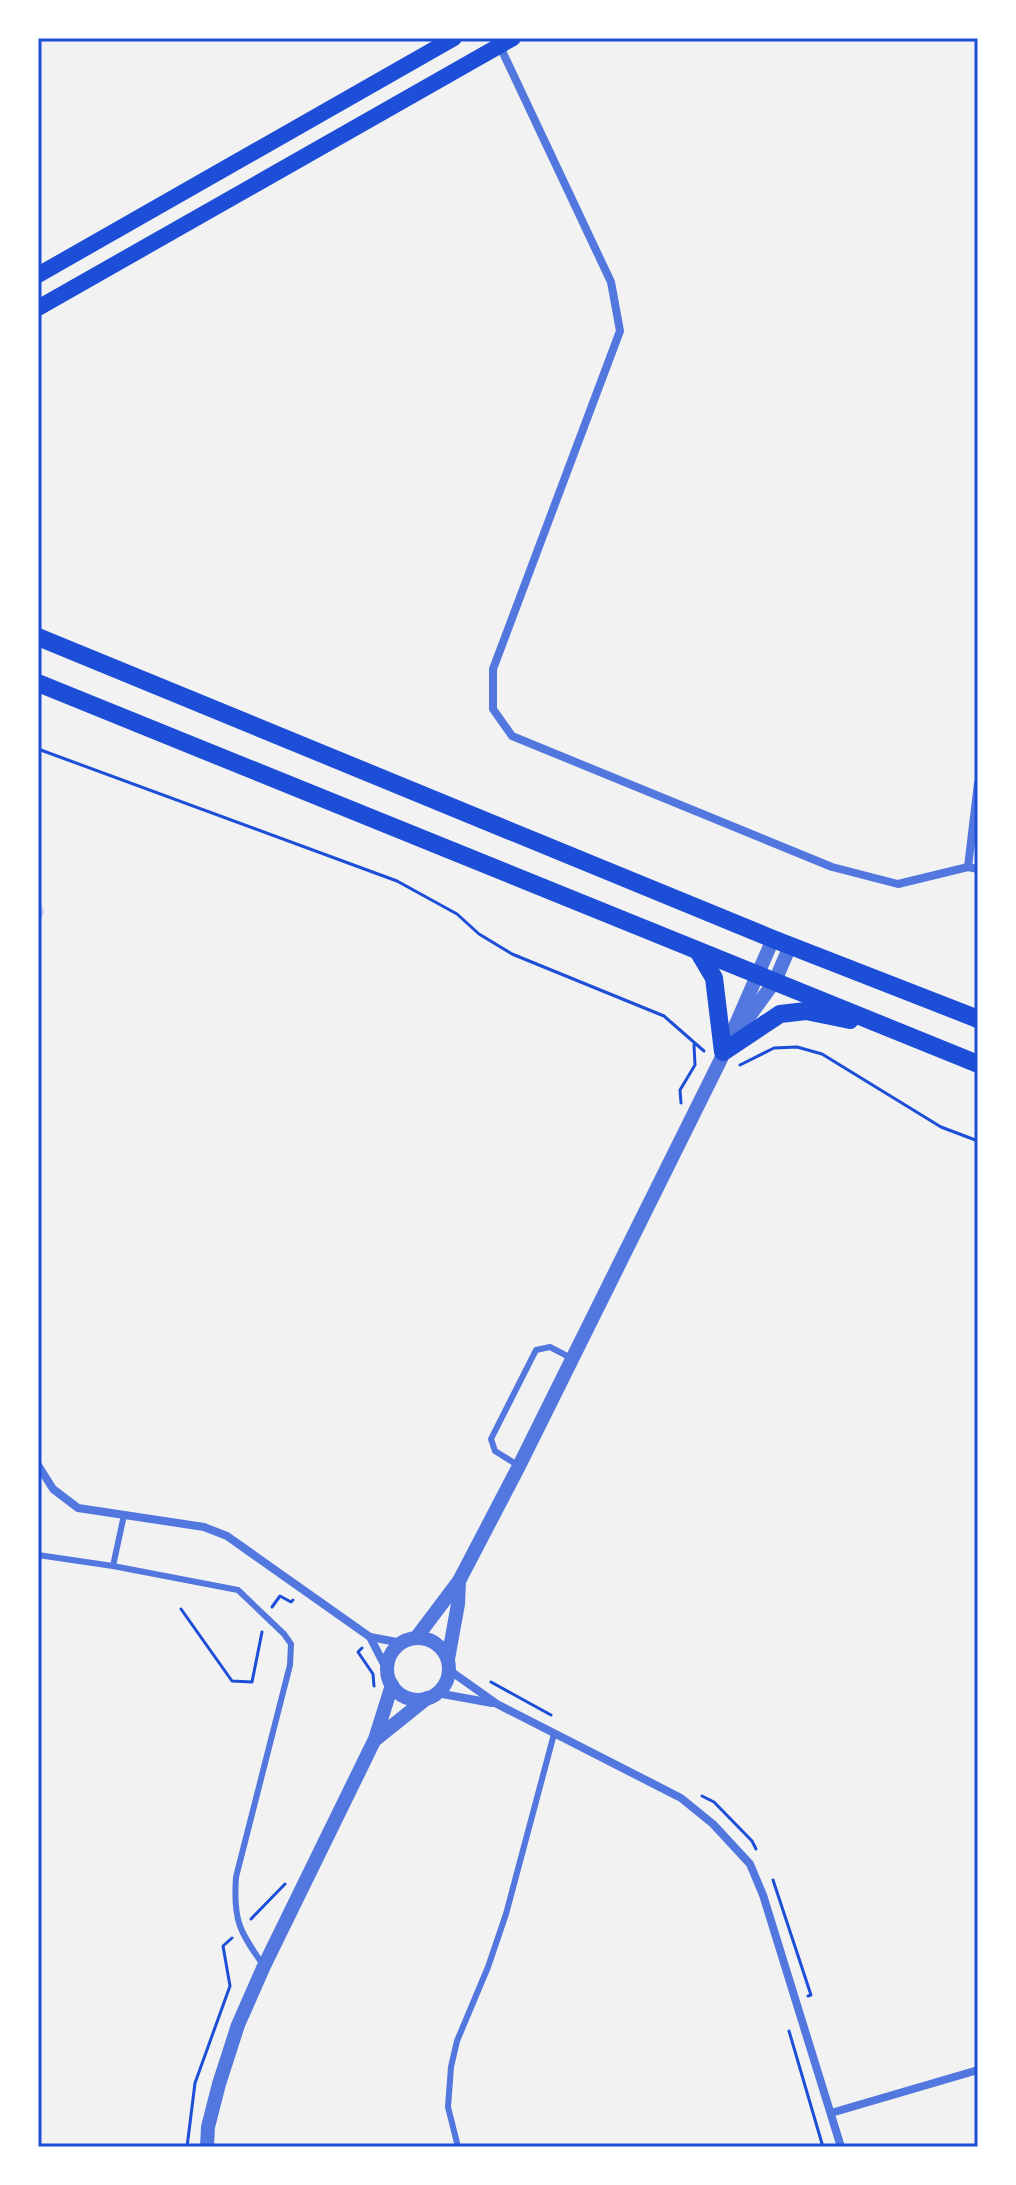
<svg xmlns="http://www.w3.org/2000/svg" width="1016" height="2185" font-family="Jost,sans-serif">
<style>
.building{fill:#bdc9ec}
.lines{fill:none;stroke-linecap:round;stroke-linejoin:round}
.path{stroke:#1d4ed8;stroke-width:3}
.service{stroke:#5277de;stroke-width:6}
.minor{stroke:#5277de;stroke-width:8}
.tertiary{stroke:#5277de;stroke-width:14}
.secondary{stroke:#1d4ed8;stroke-width:16}
.trunk{stroke:#1d4ed8;stroke-width:18}
.neatline{fill:none;stroke:#1d4ed8;stroke-width:3}
</style>
<rect width="100%" height="100%" fill="#f2f2f2"/>
<polygon class="building" points="38,895 44,912 38,927"/>
<g class="lines">
<g class="path">
<polyline points="38,749 397,881 457,914 479,934 512,954 664,1016 704,1051"/>
<polyline points="740,1065 774,1048 797,1047 822,1054 941,1127 978,1141"/>
<polyline points="681,1103 680,1090 695,1065 694,1045"/>
<polyline points="272,1607 280,1596 291,1602 293,1600"/>
<polyline points="181,1609 232,1681 252,1682 262,1632"/>
<polyline points="362,1648 358,1652 373,1674 374,1686"/>
<polyline points="491,1682 551,1715"/>
<polyline points="702,1796 714,1802 752,1841 756,1849"/>
<polyline points="773,1880 811,1995 808,1996"/>
<polyline points="251,1919 285,1884"/>
<polyline points="789,2031 823,2147"/>
<polyline points="187,2147 195,2083 230,1986 223,1946 232,1938"/>
</g>
<g class="service">
<polyline points="519,1466 495,1451 491,1439 536,1350 550,1347 571,1358"/>
<path d="M 124,1515 L 113,1566 L 238,1590 L 284,1634 L 291,1644 L 290,1665 L 236,1877 C 233,1920 239,1931 264,1966"/>
<polyline points="38,1555 113,1566"/>
<polyline points="458,2147 448,2107 451,2067 457,2041 488,1967 506,1914 554,1734"/>
</g>
<g class="minor">
<polyline points="496,38 611,282 620,331 493,669 493,709 512,736 832,867 898,884 968,867 978,869"/>
<polyline points="968,867 978,783"/>
<polyline points="38,1465 53,1489 78,1508 204,1527 227,1536 370,1637 402,1643"/>
<polyline points="370,1637 388,1672"/>
<polyline points="449,1670 497,1704 681,1798 713,1824 750,1864 763,1895 841,2147"/>
<polyline points="437,1693 492,1703"/>
<polyline points="831,2113 978,2070"/>
</g>
<g class="tertiary">
<polyline points="740,1029 775,981 790,946"/>
<polyline points="416,1638 459,1581 519,1466 720,1061 773,939"/>
<circle cx="418" cy="1669" r="31"/>
<polyline points="448,1659 458,1604 459,1581"/>
<polyline points="376,1739 427,1698"/>
<polyline points="207,2147 208,2127 219,2084 238,2025 264,1966 375,1739 392,1685"/>
</g>
<g class="secondary">
<polyline points="38,275 454,38"/>
<polyline points="38,308 513,38"/>
</g>
<g class="trunk">
<polyline points="38,637 773,939 978,1019"/>
<polyline points="38,683 978,1064"/>
<polyline points="698,951 714,978 723,1052 780,1014 806,1011 850,1020"/>
</g>
</g>
<rect width="1016" height="2185" fill="none" stroke="#ffffff" stroke-width="80"/>
<rect x="40" y="40" width="936" height="2105" class="neatline"/>
</svg>
